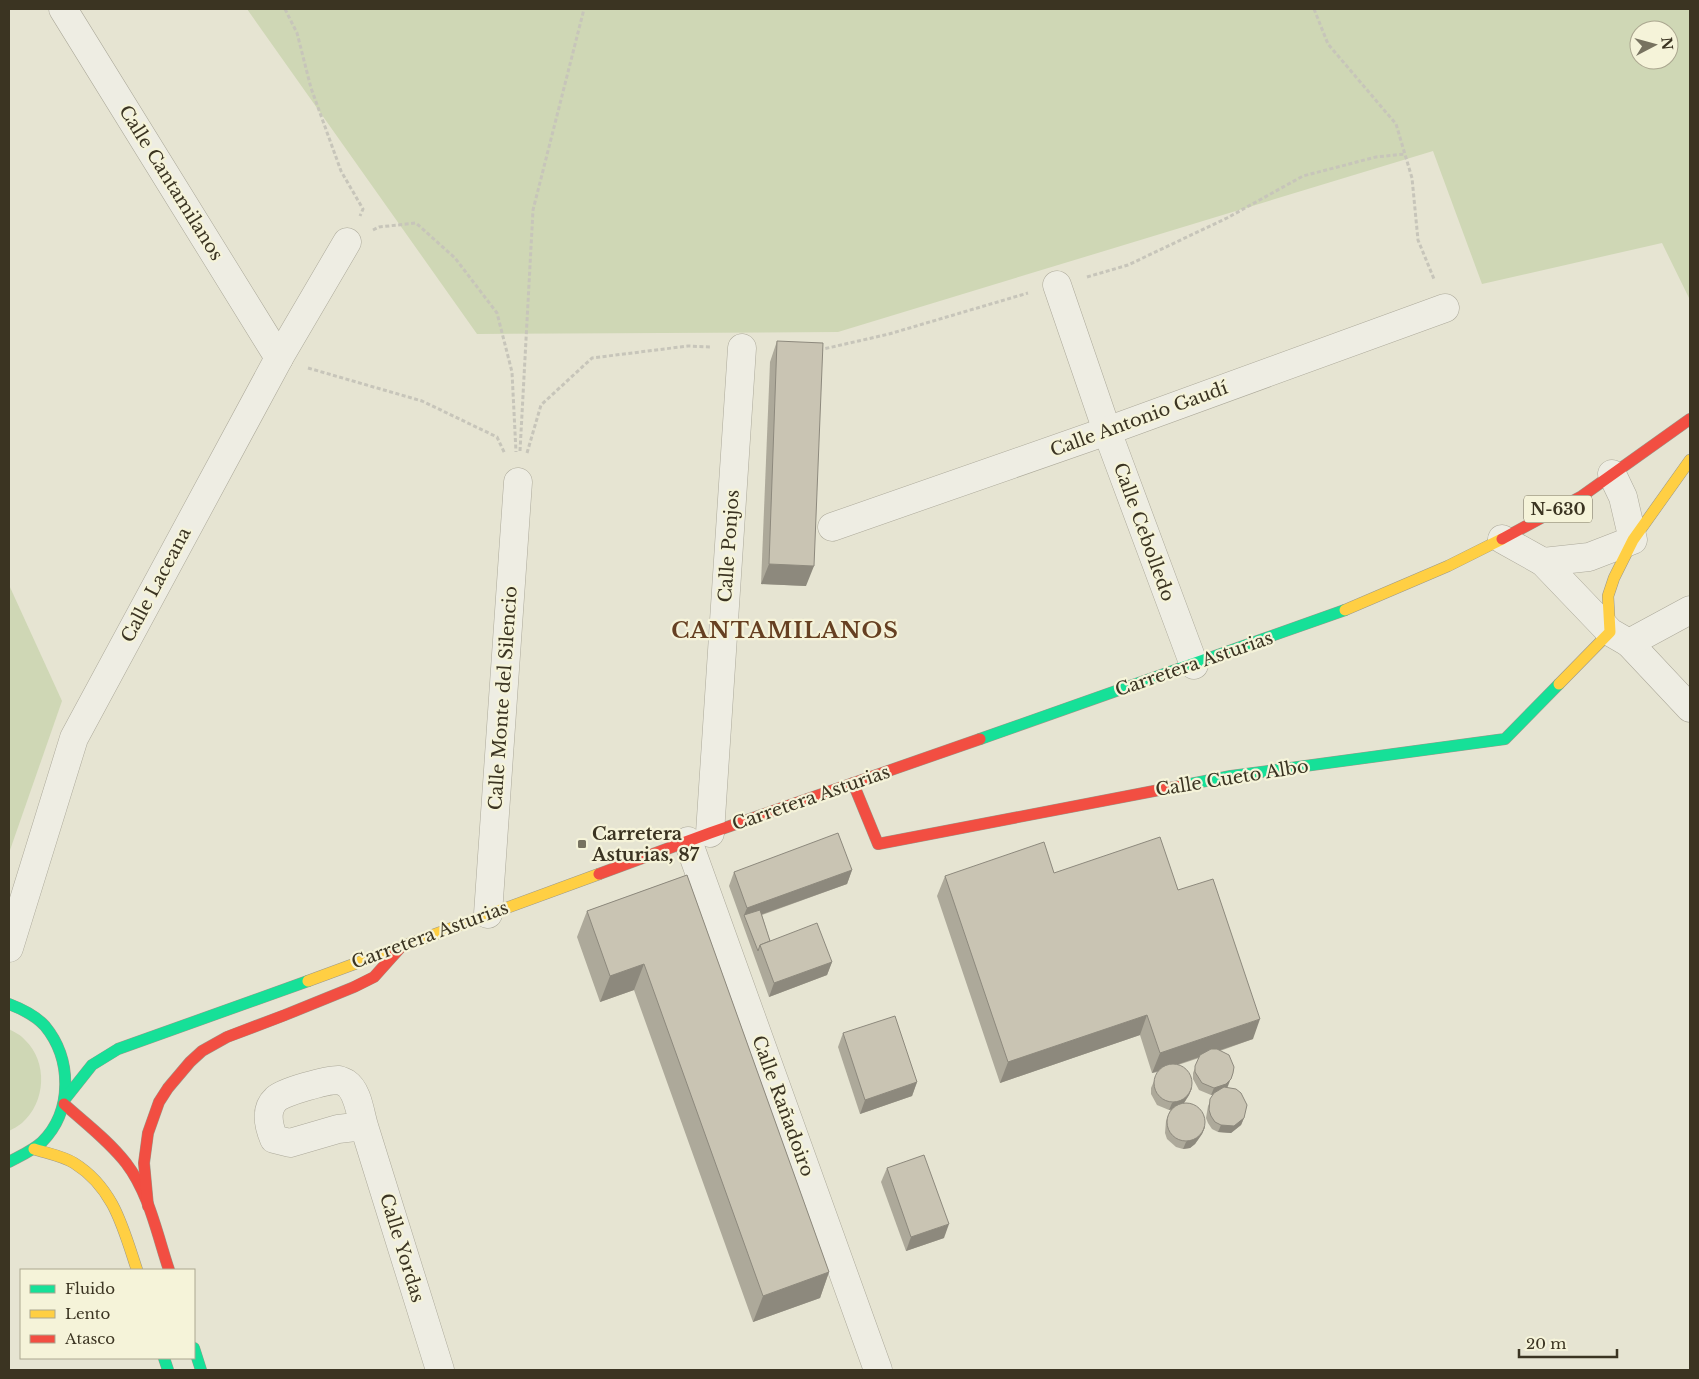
<svg xmlns="http://www.w3.org/2000/svg" width="1699" height="1379" font-family="'Libre Baskerville',serif">
<style>
.green{fill:#cfd7b5;fill-rule:evenodd}
.lines{fill:none;stroke-linecap:round;stroke-linejoin:round}
.street-casing{stroke:#aca99a;stroke-width:29}
.fast-casing{stroke:#9b988a;stroke-width:12}
.slow-casing{stroke:#9b988a;stroke-width:12}
.jam-casing{stroke:#9b988a;stroke-width:12}
.path{stroke:#c7c5ba;stroke-width:3;stroke-dasharray:4 2.5;stroke-linecap:butt}
.street{stroke:#eeede3;stroke-width:28}
.fast{stroke:#16e098;stroke-width:11}
.slow{stroke:#ffcf43;stroke-width:11}
.jam{stroke:#f24e42;stroke-width:11}
.wall{fill:#ada99a}
.shaded-wall{fill:#8d897d}
.building{fill:#c9c4b3;stroke:#8d897d}
.poi-dot{fill:#777260;stroke:#f5f3d9;stroke-width:2}
.labels{text-anchor:middle;dominant-baseline:central;stroke-width:4.5;stroke-linejoin:round;paint-order:stroke}
.shield{fill:#f5f3d9;stroke:#736d59;stroke-width:1}
.shield-label{font-size:16px;font-weight:bold;fill:#3b3422}
.street-label{font-size:18px;fill:#3b3422;stroke:#f5f3d9}
.poi-label{font-size:18px;font-weight:bold;fill:#3b3422;stroke:#f5f3d9;text-anchor:start}
.district-label{font-size:22px;font-weight:bold;letter-spacing:1px;fill:#664022;stroke:#f5f3d9}
</style>
<rect width="100%" height="100%" fill="#e6e4d2"/>
<g class="green">
<path d="M 247,9 L 1690,9 L 1690,300 L 1662,243 L 1482,284 L 1433,151 L 838,332 L 477,334 ZM 1639,30 L 1669,30 L 1669,60 L 1639,60 Z"/>
<polygon points="9,585 62,701 9,853"/>
<path d="M 9,1029 C 14,1032 21,1035 25,1040 C 48,1062 46,1102 22,1123 C 18,1126 13,1129 9,1131 Z"/>
</g>
<g class="lines">
<g class="street-casing">
<g id="street">
<polyline points="63,9 279,358"/>
<polyline points="1057,285 1107,431 1194,665"/>
<polyline points="832,527 1107,431 1445,308"/>
<polyline points="1502,539 1543,562 1610,632 1629,643 1690,708"/>
<polyline points="1543,562 1589,557 1633,540 1623,497 1612,474"/>
<polyline points="1629,643 1690,610"/>
<polyline points="710,833 742,348"/>
<polyline points="688,841 878,1370"/>
<polyline points="488,914 518,482"/>
<polyline points="9,948 74,738 279,358 347,242"/>
<path d="M 364,1126 L 338,1129 L 290,1143 L 274,1139 C 269,1127 264,1110 276,1099 C 282,1092 330,1079 339,1080 C 340,1080 346,1083 346,1083 C 358,1091 360,1113 364,1126 L 440,1370"/>
</g>
</g>
<g class="fast-casing">
<g id="fast">
<polyline points="980,739 1345,610"/>
<polyline points="1180,786 1231,776 1505,739 1559,684"/>
<path d="M 9,1004 C 22,1009 35,1015 45,1026 C 72,1059 73,1111 42,1142 C 32,1151 20,1156 9,1162"/>
<polyline points="65,1099 92,1065 118,1049 308,981"/>
<polyline points="194,1348 201,1370"/>
<polyline points="164,1358 168,1370"/>
</g>
</g>
<g class="slow-casing">
<g id="slow">
<polyline points="1345,610 1448,566 1502,539"/>
<polyline points="1559,684 1610,632 1608,596 1614,578 1633,540 1690,460"/>
<polyline points="308,981 599,874"/>
<path d="M 34,1149 C 46,1153 63,1156 74,1163 C 114,1188 123,1228 137,1270"/>
</g>
</g>
<g class="jam-casing">
<g id="jam">
<polyline points="1502,539 1582,496 1690,419"/>
<polyline points="853,783 878,844 1180,786"/>
<polyline points="599,874 710,833 980,739"/>
<path d="M 64,1104 C 85,1123 108,1140 126,1163 C 149,1193 157,1234 169,1270"/>
<polyline points="148,1206 144,1163 148,1133 159,1102 168,1088 190,1062 202,1051 227,1037 285,1015 354,987 374,977 400,948"/>
</g>
</g>
<g class="path">
<polyline points="285,9 297,33 311,88 341,171 363,209 360,216"/>
<polyline points="1314,9 1328,44 1396,124 1412,178 1418,240 1434,279"/>
<polyline points="373,230 379,227 416,223 455,258 497,313 512,372 516,452"/>
<polyline points="1087,277 1128,265 1227,218 1303,176 1376,157 1405,154"/>
<polyline points="819,350 889,334 1028,293"/>
<polyline points="308,368 422,401 497,437 505,454"/>
<polyline points="520,451 533,210 584,9"/>
<polyline points="527,453 541,405 592,358 688,346 711,347"/>
</g>
<use href="#street" class="street"/>
<use href="#fast" class="fast"/>
<use href="#slow" class="slow"/>
<use href="#jam" class="jam"/>
</g>
<g class="wall">
<polygon points="777,341 806,586 761,584 770,362"/>
<polygon points="852,870 847,884 762,915 770,941 832,962 827,975 769,997 729,886 734,872"/>
<polygon points="1054,873 1178,890 1253,1039 1220,1051 1228,1086 1227,1088 1244,1118 1241,1125 1231,1133 1218,1132 1212,1129 1208,1123 1206,1118 1208,1106 1213,1095 1211,1095 1199,1090 1193,1079 1193,1073 1199,1058 1178,1065 1192,1088 1189,1095 1184,1103 1205,1127 1202,1134 1195,1144 1190,1148 1183,1149 1176,1147 1167,1139 1165,1133 1166,1121 1169,1113 1171,1109 1169,1110 1157,1105 1151,1094 1151,1088 1158,1072 1152,1073 1140,1035 1000,1083 937,896 945,876"/>
<polygon points="687,875 829,1272 820,1298 753,1322 634,990 600,1002 577,937 587,911"/>
<polygon points="843,1033 917,1082 912,1096 860,1114 838,1047"/>
<polygon points="887,1168 944,1238 906,1251 881,1182"/>
</g>
<g class="shaded-wall">
<polygon points="769,564 814,566 806,586 761,584"/>
<polygon points="852,870 847,884 746,920 744,915 747,908"/>
<polygon points="832,962 827,975 769,997 774,983"/>
<polygon points="644,964 634,990 600,1002 610,976"/>
<polygon points="1147,1015 1140,1035 1000,1083 1008,1062"/>
<polygon points="1260,1019 1253,1039 1152,1073 1160,1053"/>
<polygon points="1233,1073 1228,1086 1224,1091 1211,1095 1214,1088"/>
<polygon points="917,1082 912,1096 860,1114 865,1100"/>
<polygon points="1192,1088 1189,1095 1182,1106 1176,1109 1169,1110 1172,1103"/>
<polygon points="1244,1118 1241,1125 1231,1133 1218,1132 1221,1125"/>
<polygon points="1205,1127 1202,1134 1195,1144 1190,1148 1183,1149 1186,1142"/>
<polygon points="949,1224 944,1238 906,1251 911,1237"/>
<polygon points="829,1272 820,1298 753,1322 763,1296"/>
</g>
<g class="building">
<polygon points="777,341 823,343 814,566 769,564"/>
<polygon points="838,833 852,870 747,908 734,872"/>
<polygon points="1160,837 1178,890 1213,879 1260,1019 1160,1053 1147,1015 1008,1062 945,876 1044,842 1054,873"/>
<polygon points="687,875 829,1272 763,1296 644,964 610,976 587,911"/>
<polygon points="760,910 770,941 760,945 758,951 744,915"/>
<polygon points="817,923 832,962 774,983 760,945"/>
<polygon points="895,1016 917,1082 865,1100 843,1033"/>
<polygon points="1211,1049 1217,1049 1229,1055 1234,1067 1233,1073 1231,1079 1226,1084 1214,1088 1202,1083 1195,1072 1195,1066 1200,1055"/>
<circle cx="1173" cy="1083" r="19"/>
<polygon points="1224,1087 1236,1089 1241,1093 1247,1105 1244,1118 1234,1126 1221,1125 1215,1122 1211,1116 1209,1110 1210,1099 1214,1093"/>
<circle cx="1186" cy="1122" r="19"/>
<polygon points="924,1155 949,1224 911,1237 887,1168"/>
</g>
<rect class="poi-dot" x="577" y="839" width="10" height="10" rx="2.5"/>
<g class="labels">
<rect class="shield" x="1524" y="495.5" width="68" height="27" rx="4"/>
<g class="shield-label">
<text x="1558" y="509">N-630</text>
</g>
<g class="street-label">
<text transform="translate(171 183) rotate(58)">Calle Cantamilanos</text>
<text transform="translate(1139 419) rotate(-20)">Calle Antonio Gaudí</text>
<text transform="translate(1144 532) rotate(70)">Calle Cebolledo</text>
<text transform="translate(729 546) rotate(-86)">Calle Ponjos</text>
<text transform="translate(156 585) rotate(-62)">Calle Laceana</text>
<text transform="translate(1194 664) rotate(-19)">Carretera Asturias</text>
<text transform="translate(503 698) rotate(-86)">Calle Monte del Silencio</text>
<text transform="translate(1232 778) rotate(-9)">Calle Cueto Albo</text>
<text transform="translate(811 798) rotate(-19)">Carretera Asturias</text>
<text transform="translate(430 935) rotate(-20)">Carretera Asturias</text>
<text transform="translate(783 1106) rotate(70)">Calle Rañadoiro</text>
<text transform="translate(402 1248) rotate(73)">Calle Yordas</text>
</g>
<g class="poi-label">
<text x="592" y="834">Carretera<tspan x="592" dy="21">Asturias, 87</tspan></text>
</g>
<g class="district-label">
<text x="785" y="630">CANTAMILANOS</text>
</g>
</g>
<rect width="1699" height="1379" fill="none" stroke="#3b3422" stroke-width="20"/>
<rect x="20" y="1269" width="175" height="90" fill="#f5f3d9" stroke="#aba790"/>
<rect x="30" y="1285" width="25" height="8" fill="#16e098" stroke="#aba790"/>
<text x="65" y="1294" font-size="15" fill="#3b3422">Fluido</text>
<rect x="30" y="1310" width="25" height="8" fill="#ffcf43" stroke="#aba790"/>
<text x="65" y="1319" font-size="15" fill="#3b3422">Lento</text>
<rect x="30" y="1335" width="25" height="8" fill="#f24e42" stroke="#aba790"/>
<text x="65" y="1344" font-size="15" fill="#3b3422">Atasco</text>
<g transform="translate(1654 45) rotate(84)"><circle r="24" fill="#f5f3d9" stroke="#aba790"/>
<path d="M0-4L9 19L0 12L-9 19Z" fill="#777260"/>
<text y="-8" font-size="14" font-weight="bold" text-anchor="middle" fill="#3b3422">N</text>
</g>
<path d="M1519 1349v8h98v-8" fill="none" stroke="#3b3422" stroke-width="2.5"/>
<text x="1526" y="1349" font-size="15" fill="#3b3422" stroke="#f5f3d9" stroke-width="4" paint-order="stroke">20 m</text>
</svg>
